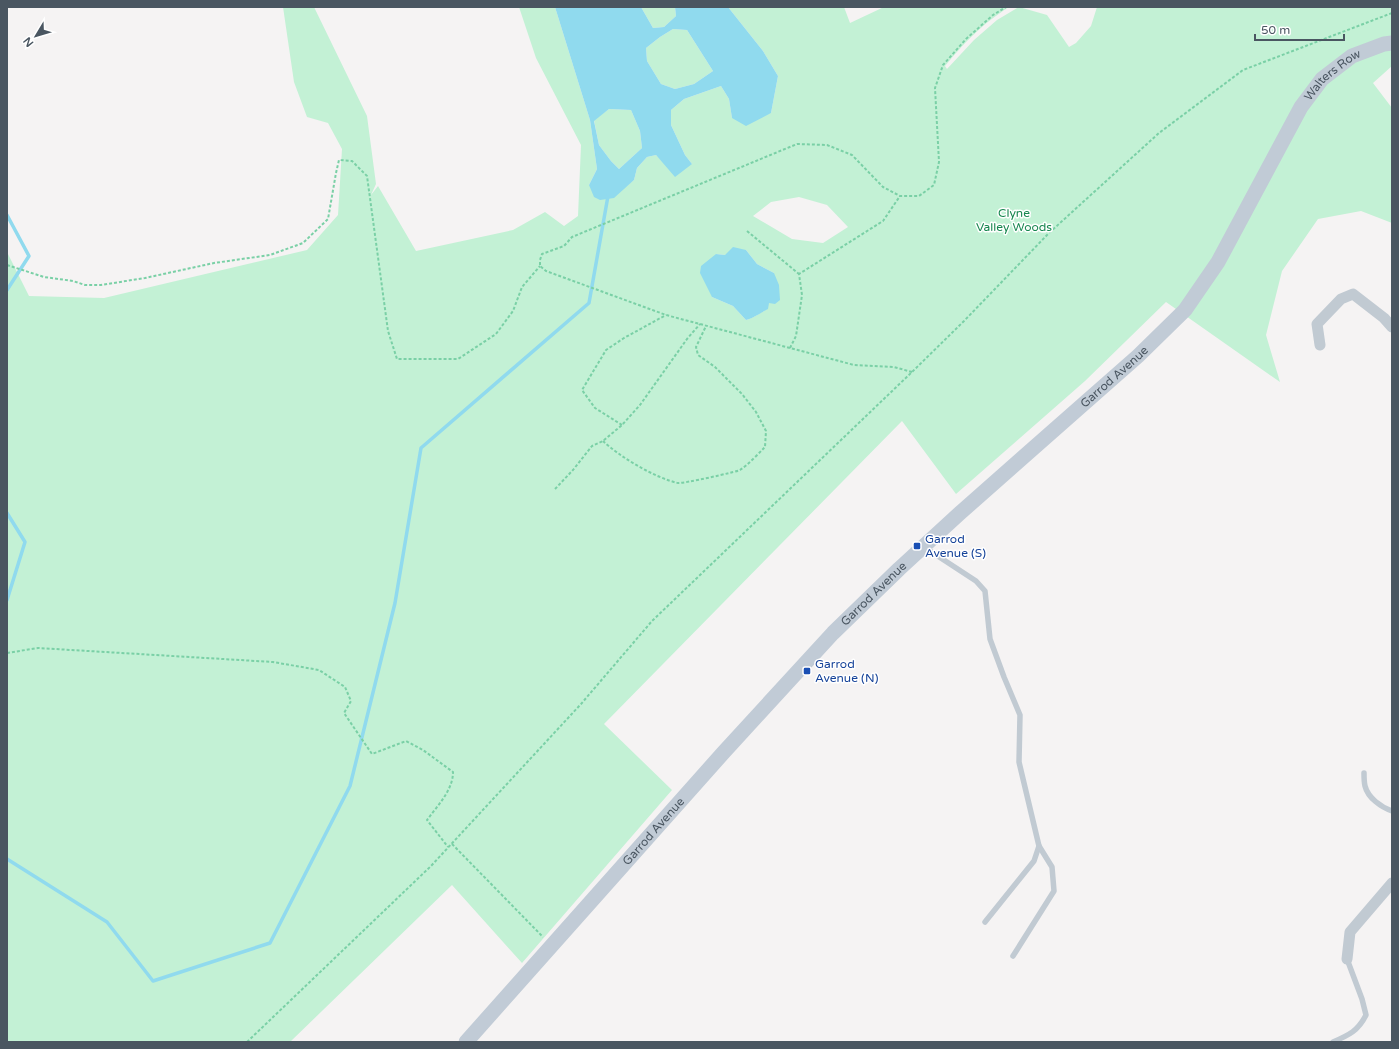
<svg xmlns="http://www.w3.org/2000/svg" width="1399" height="1049" font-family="'Varela Round',sans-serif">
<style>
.green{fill:#c3f1d5;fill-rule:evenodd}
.water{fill:#90daee;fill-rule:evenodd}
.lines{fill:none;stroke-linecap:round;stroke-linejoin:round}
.stream{stroke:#90daee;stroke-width:3.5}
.path{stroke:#7ad0a6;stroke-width:2;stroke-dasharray:3 2;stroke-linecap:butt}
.service{stroke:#c1cad2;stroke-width:5.5}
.minor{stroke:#c1cad2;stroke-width:11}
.secondary{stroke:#c1cbd6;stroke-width:15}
.transit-dot{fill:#1a4fb4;stroke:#fff;stroke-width:1.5}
.labels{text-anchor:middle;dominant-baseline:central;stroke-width:3;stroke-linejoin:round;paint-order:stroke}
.street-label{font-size:12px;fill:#4a5661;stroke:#fff}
.park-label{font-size:12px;fill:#17864f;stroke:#fff}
.transit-label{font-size:12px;fill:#164399;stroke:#fff;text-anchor:start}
</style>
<rect width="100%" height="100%" fill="#f5f3f3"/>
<g class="green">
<path d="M 283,7 L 314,7 L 367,116 L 376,184 L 371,195 L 378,186 L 416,251 L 513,230 L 545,212 L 564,226 L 578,216 L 581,145 L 536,58 L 519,7 L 555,7 L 590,120 L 597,169 L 589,185 L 625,187 L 634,180 L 637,168 L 647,157 L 656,155 L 664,163 L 692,164 L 685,155 L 671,125 L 671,110 L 684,99 L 721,86 L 729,99 L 732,118 L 771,113 L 778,76 L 763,51 L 728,7 L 844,7 L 850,23 L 884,7 L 1009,7 C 981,25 966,41 945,66 L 947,69 L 974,40 L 997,20 L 1019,7 L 1047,15 L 1069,47 L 1076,43 L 1091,26 L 1097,7 L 1392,7 L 1392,66 L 1373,83 L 1392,108 L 1392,223 L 1361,211 L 1318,219 L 1282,271 L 1266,335 L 1280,382 L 1166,302 L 1085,381 L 956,494 L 902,421 L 604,724 L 672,790 L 522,963 L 452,885 L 290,1042 L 7,1042 L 7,252 L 29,296 L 104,298 L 307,250 L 338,215 L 342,149 L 328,123 L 307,117 L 294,82 ZM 799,197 L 827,205 L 848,227 L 823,243 L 792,239 L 753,216 L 771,202 ZM 746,250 L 757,264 L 774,273 L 767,309 C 762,312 752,319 746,320 L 733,306 L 712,297 L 716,254 L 725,255 Z"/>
<polygon points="641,7 675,7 676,16 664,27 653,28"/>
<polygon points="673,29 687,30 713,71 694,84 675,89 661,84 647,61 646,48 660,37"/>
<polygon points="609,109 631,110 640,131 642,148 619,169 611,161 599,145 594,120"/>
</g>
<g class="water">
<path d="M 555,7 L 641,7 L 653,28 L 664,27 L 676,16 L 675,7 L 728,7 L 763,51 L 778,76 L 771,113 L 746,126 L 732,118 L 729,99 L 721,86 L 684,99 L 671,110 L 671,125 L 685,155 L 692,164 L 675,177 L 656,155 L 647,157 L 637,168 L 634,180 L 614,198 L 600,200 L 594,197 L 589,185 L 597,169 L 590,120 ZM 673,29 L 687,30 L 713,71 L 694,84 L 675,89 L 661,84 L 647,61 L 646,48 L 660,37 ZM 609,109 L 631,110 L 640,131 L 642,148 L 619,169 L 611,161 L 599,145 L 594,121 Z"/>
<path d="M 733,247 L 746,250 L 757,264 L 774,273 L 779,285 L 780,300 L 775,304 L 769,303 L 768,309 C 762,312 752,319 746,320 L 733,306 L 712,297 L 700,273 L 701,266 L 716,254 L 725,255 Z"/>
</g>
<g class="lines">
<g class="stream">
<polyline points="7,215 29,256 7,290"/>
<polyline points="7,513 25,542 7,600"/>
<polyline points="7,859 107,922 153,981 270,943 350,786 395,603 421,448 589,303 608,196"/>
</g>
<g class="path">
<polyline points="747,231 799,274"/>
<polyline points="7,265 44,277 73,281 85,285 101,285 145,278 214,263 270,255 303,243 328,219 336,173 339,160 352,161 367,176 388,331 397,359 458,359 496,334 513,311 522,287 540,266"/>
<polyline points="790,348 796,336 802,295 799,274 883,221 900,196"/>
<polyline points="912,372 894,367 854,365 666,315 546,271 540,266 540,260 542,254 564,246 572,237 797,144 827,145 852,155 883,187 900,196 919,196 934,185 939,162 935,88 943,65 966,39 993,15 1006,7"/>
<polyline points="622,425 595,408 582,390 606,350 624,338 666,315"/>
<path d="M 603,441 C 620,457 655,478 678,483 C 682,484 736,472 740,470 C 749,464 758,454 765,447 L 766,431 L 756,412 L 742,394 L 715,367 L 698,355 L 696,347 L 706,326"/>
<polyline points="555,489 573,470 592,446 603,441 622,425 640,405 687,339 700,324"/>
<path d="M 7,653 L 38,648 L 273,662 L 319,670 L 345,687 L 351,701 L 344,713 L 372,754 L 406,741 L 423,750 L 453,772 C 453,790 438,805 427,820 L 448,847"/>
<polyline points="452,844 543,937"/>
<polyline points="247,1042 431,866 581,704 652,621 912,372 964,321 1049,233 1159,133 1243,70 1392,13"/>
</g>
<g class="service">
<polyline points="924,547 976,581 985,591 990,639 1004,677 1020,715 1019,762 1039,846 1034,861 985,922"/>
<path d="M 1364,773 C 1364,777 1364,782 1365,786 C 1368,798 1381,807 1392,811"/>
<polyline points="1013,956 1054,891 1052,867 1039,846"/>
<path d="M 1333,1042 C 1349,1035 1358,1031 1366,1015 L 1362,999 L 1347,959"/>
</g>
<g class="minor">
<polyline points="1320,345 1317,324 1341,299 1353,294 1384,318 1392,327"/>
<polyline points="1347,959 1350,932 1392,883"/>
</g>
<path class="secondary" id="s1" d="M 466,1042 L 723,753 L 833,633 L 899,569 L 960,513 L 1138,356 L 1185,310 L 1218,262 L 1301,107 L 1322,79 L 1352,56 L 1384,44 L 1392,43"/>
</g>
<g class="transit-dot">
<rect x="913" y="542" width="8" height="8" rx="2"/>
<rect x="803" y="667" width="8" height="8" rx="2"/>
</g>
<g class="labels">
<g class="street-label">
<text stroke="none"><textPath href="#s1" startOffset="1307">Walters Row</textPath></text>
<text stroke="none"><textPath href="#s1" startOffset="930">Garrod Avenue</textPath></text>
<text stroke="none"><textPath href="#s1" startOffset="606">Garrod Avenue</textPath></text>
<text stroke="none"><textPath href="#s1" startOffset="282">Garrod Avenue</textPath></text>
</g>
<g class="park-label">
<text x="1014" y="213">Clyne<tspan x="1014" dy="14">Valley Woods</tspan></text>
</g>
<g class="transit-label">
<text x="925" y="539">Garrod<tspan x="925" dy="14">Avenue (S)</tspan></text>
<text x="815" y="664">Garrod<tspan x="815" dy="14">Avenue (N)</tspan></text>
</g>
</g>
<rect width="1399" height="1049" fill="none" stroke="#4a5661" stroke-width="16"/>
<g transform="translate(36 36) rotate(232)" stroke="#ffffff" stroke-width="3" paint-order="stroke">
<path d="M0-3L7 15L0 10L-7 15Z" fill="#4a5661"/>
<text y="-6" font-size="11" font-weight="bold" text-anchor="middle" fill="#4a5661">N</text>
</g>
<path d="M1255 34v6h89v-6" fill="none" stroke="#4a5661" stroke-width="2"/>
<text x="1261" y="34" font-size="12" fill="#4a5661" stroke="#ffffff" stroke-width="3" paint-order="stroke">50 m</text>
</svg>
